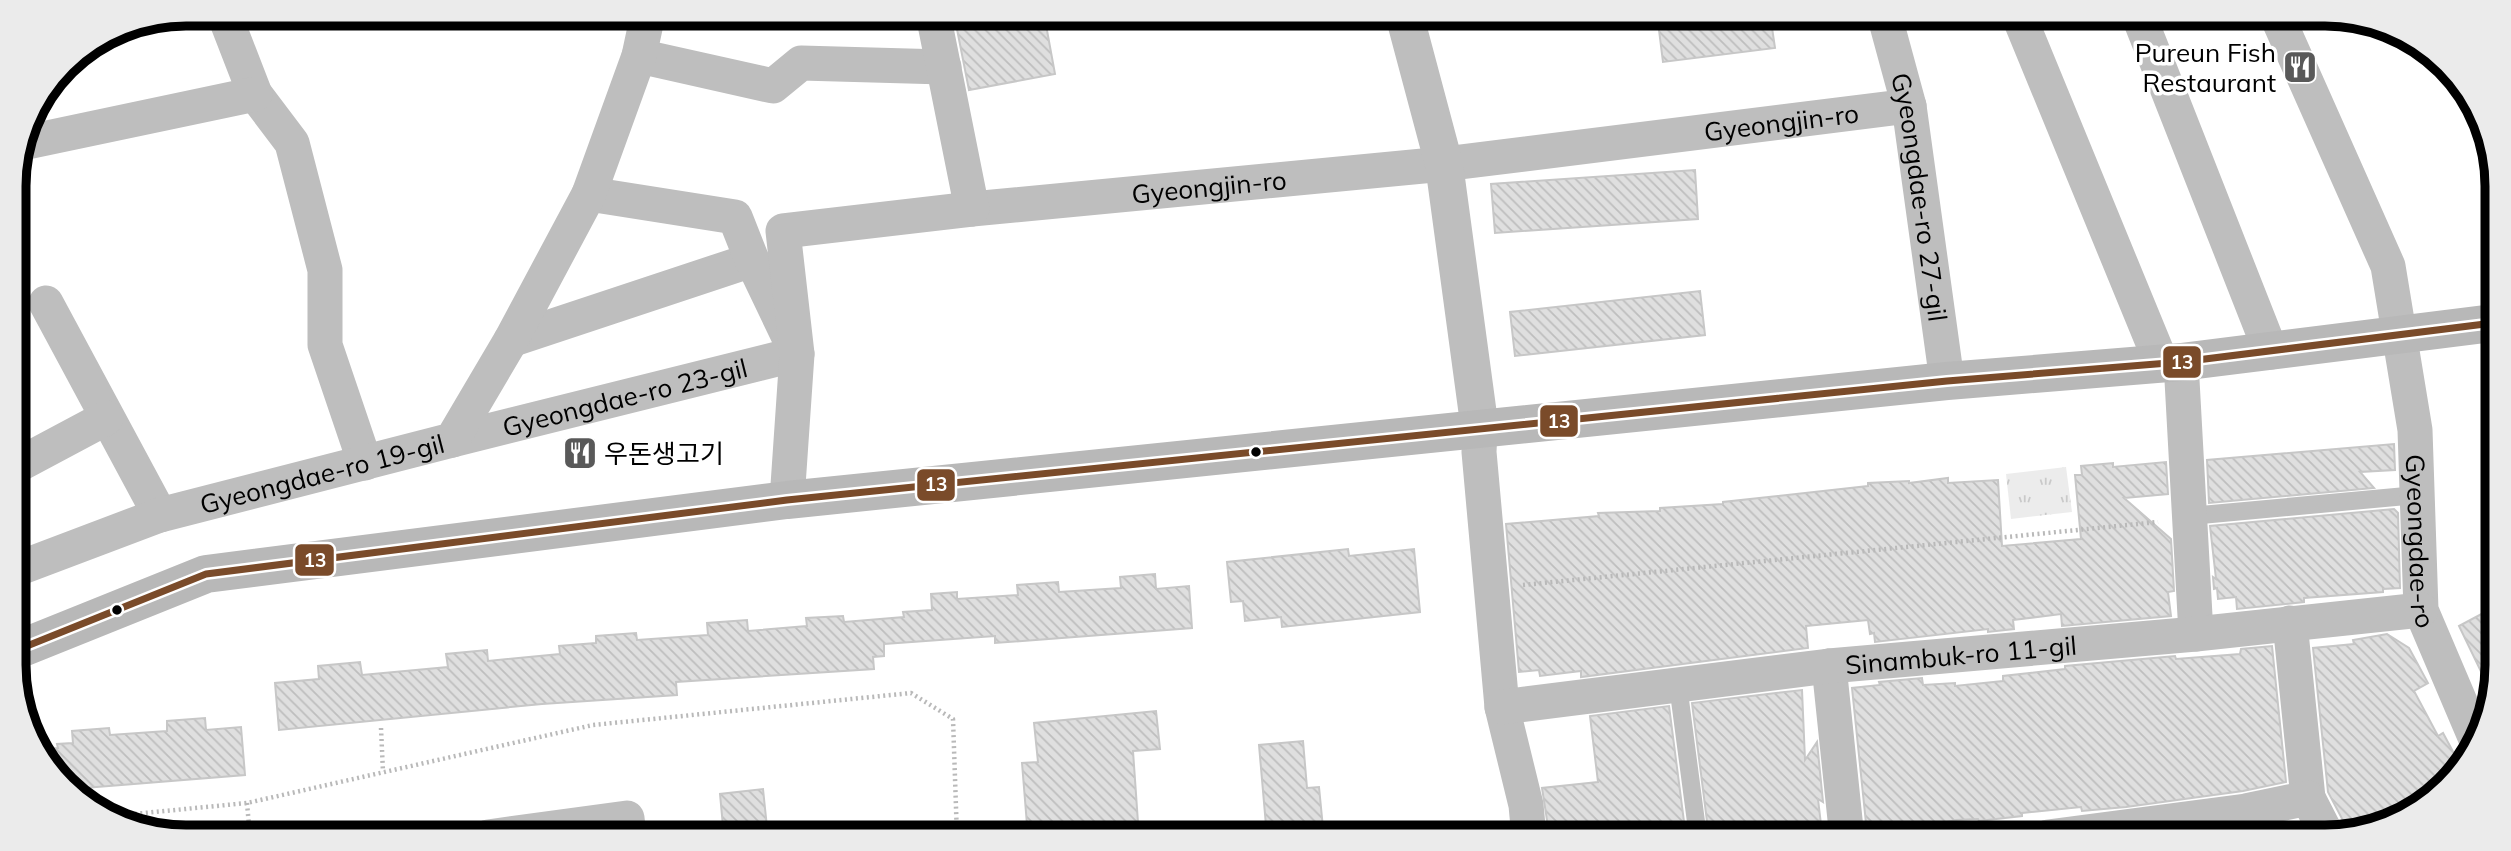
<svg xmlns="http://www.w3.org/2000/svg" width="2511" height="851" font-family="Mulish,'Noto Sans KR',sans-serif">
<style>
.grass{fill:url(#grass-tufts)}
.park{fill:url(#park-dots)}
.building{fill:url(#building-back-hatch);stroke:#c7c7c7;stroke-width:2}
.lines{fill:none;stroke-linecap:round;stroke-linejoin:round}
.path{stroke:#b9b9b9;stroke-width:4.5;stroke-dasharray:2 3.5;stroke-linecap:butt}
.service{stroke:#bebebe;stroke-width:18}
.minor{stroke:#bebebe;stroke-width:35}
.tertiary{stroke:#bebebe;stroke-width:38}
.secondary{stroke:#b8b8b8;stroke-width:38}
.bus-1-casing{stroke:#fff;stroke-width:12}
.bus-1{stroke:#7a4b2a;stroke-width:7}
.bus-dot{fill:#000;stroke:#fff;stroke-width:2.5}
.labels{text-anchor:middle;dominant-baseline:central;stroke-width:7;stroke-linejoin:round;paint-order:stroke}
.poi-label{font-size:26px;fill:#000;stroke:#fff;text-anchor:end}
.street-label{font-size:26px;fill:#000;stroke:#fff}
.rim{fill:none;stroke:#000;stroke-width:9}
.line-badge{stroke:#fff;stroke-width:2.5}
.badge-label{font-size:19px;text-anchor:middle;font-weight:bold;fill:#fff}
</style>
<defs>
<pattern id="grass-tufts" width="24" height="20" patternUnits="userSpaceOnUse" patternTransform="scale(1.75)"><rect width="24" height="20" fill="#ececec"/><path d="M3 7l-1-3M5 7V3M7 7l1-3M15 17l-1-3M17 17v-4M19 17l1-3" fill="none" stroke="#c9c9c9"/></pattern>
<pattern id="park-dots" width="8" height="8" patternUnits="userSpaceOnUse" patternTransform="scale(1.75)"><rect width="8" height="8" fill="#ececec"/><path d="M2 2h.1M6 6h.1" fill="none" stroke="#c9c9c9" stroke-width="1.8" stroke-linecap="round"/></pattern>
<pattern id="building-back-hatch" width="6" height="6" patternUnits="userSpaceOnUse" patternTransform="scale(1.75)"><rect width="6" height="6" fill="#dfdfdf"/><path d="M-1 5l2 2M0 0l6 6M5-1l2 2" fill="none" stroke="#bebebe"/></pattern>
</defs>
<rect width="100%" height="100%" fill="#fff"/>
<polygon class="grass" points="2066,467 2072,512 2011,519 2006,474"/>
<polygon class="park" points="2279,817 2302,827 2307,837 2134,837"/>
<g class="building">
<polygon points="954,14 1044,14 1055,74 969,90"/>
<polygon points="1657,14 1770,14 1775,48 1663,62"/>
<polygon points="1695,170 1698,219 1495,233 1491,184"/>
<polygon points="1700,291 1705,335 1515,356 1510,312"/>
<polygon points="2394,444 2395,470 2360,472 2374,488 2209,503 2207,460"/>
<polygon points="2166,462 2168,494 2124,498 2171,539 2174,591 2168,592 2171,616 2062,626 2061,614 2013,620 2014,629 1988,632 1988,629 1875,642 1874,633 1870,634 1868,620 1806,626 1808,648 1581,677 1581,671 1540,676 1539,670 1519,672 1506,524 1599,516 1598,513 1660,511 1660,508 1723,504 1723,502 1868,486 1868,483 1909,481 1909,483 1948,478 1948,483 1998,480 2002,546 2081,539 2075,475 2082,475 2081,466 2113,463 2113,467"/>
<polygon points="2394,509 2398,513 2400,588 2383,589 2383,592 2304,598 2304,602 2237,609 2236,597 2218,599 2217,588 2214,589 2213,577 2216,579 2210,526"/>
<polygon points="1348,549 1349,556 1414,549 1420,612 1282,627 1281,617 1245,621 1243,601 1231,602 1227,562"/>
<polygon points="1155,574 1156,589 1189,586 1192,628 995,643 995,636 884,644 884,656 873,657 874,669 676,682 677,695 542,704 279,730 275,683 319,679 318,666 360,662 362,675 448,667 446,654 487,650 488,661 560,654 559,646 596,643 596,636 636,633 637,640 708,635 707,623 747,620 748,631 807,626 806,618 843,616 844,622 904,617 903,612 932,610 931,594 957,592 957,599 1018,595 1017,585 1058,582 1059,592 1121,588 1120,577"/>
<polygon points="2489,610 2488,686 2459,626"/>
<polygon points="2387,634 2409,648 2428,683 2414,691 2438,736 2443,733 2458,761 2430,801 2349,832 2328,792 2313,648 2354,644 2353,640"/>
<polygon points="2272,646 2286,782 2243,791 2126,807 2082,811 2081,807 2022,813 2022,816 1979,821 1978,819 1956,820 1931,825 1931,831 1874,835 1869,832 1866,823 1852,688 1880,685 1879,682 1922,678 1923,685 1955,683 1955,686 2003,681 2003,676 2065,669 2065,666 2175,656 2176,659 2240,654 2241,649"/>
<polygon points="1802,690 1805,760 1817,742 1823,802 1818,799 1822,833 1782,837 1709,837 1692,703"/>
<polygon points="1669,706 1686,837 1584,837 1583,830 1549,833 1542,788 1598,782 1590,716"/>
<polygon points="1156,711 1160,749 1133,751 1139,837 1028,837 1022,763 1038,762 1034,723"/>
<polygon points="205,718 206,730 241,727 245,775 72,789 56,778 42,749 58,748 57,744 73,743 72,731 109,728 110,735 167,731 167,721"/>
<polygon points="1303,741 1307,788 1319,787 1323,828 1312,829 1312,837 1267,837 1259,745"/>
<polygon points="763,789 768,837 724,837 720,794"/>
</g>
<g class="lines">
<g class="path">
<polyline points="1523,585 2158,522"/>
<polyline points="381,728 383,772"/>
<polyline points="247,803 250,837"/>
<polyline points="113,816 247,803 593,725 911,693 953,719 957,837"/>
</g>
<g class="service">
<polyline points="2190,516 2417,495"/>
<polyline points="1678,685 1698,837"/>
</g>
<g class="minor">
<polyline points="224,14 255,94 292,143 325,270 325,345 365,463"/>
<path id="s1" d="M 1884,14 L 1909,106 L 1947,381"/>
<polyline points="2018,14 2161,362"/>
<polyline points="2138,14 2271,352"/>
<path id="s2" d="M 2276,14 L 2388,266 L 2415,430 L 2421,610 L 2475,737"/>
<polyline points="639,56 773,86 801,63 944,67"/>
<polyline points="23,143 255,94"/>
<path id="s3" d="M 972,209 L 1444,164 L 1909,106"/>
<polyline points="46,303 160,515"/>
<polyline points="511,340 752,260"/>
<polyline points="2181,362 2196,634"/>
<polyline points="1480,430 1479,452 1502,707 1526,805 1529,837"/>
<path id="s4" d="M 452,440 L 797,354 L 752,260 L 735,217 L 589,194"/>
<polyline points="16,466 106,418"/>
<polyline points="787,500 797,354 783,231 972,209 933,14"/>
<path id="s5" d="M 17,569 L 160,515 L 452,440 L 511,340 L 589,194 L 639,56 L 648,14"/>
<polyline points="2290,623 2308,798"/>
<polyline points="1829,666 1846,829 1850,837"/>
<path id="s6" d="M 1502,707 L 1829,666 L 2196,634 L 2421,610"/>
<polyline points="488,837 627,818 629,837"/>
<polyline points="2048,837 2246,811 2308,798 2328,837"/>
</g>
<polyline class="tertiary" points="1404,14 1444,164 1480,430"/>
<polyline class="secondary" points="17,650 206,574 787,500 1947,381 2181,362 2493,323"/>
<g class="bus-1-casing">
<polyline id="bus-1" points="17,650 206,574 787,500 1947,381 2181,362 2493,323"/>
</g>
<use href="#bus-1" class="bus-1"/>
</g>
<defs>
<g id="restaurant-square" transform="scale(1.75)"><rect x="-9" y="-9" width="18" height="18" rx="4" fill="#595959" stroke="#fff"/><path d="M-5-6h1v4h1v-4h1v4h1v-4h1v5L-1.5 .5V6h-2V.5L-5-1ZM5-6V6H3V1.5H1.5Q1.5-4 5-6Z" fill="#fff"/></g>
</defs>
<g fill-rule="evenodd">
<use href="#restaurant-square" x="2300" y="67"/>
<use href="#restaurant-square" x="580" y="453"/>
</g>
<g class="bus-dot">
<circle cx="1256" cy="452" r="6"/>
<circle cx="117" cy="610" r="6"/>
</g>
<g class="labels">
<g class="poi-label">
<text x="2276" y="52">Pureun Fish<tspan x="2276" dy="30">Restaurant</tspan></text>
<text x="604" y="453" text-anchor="start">우돈생고기</text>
</g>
<g class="street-label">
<text stroke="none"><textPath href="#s3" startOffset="814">Gyeongjin-ro</textPath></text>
<text stroke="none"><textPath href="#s3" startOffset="238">Gyeongjin-ro</textPath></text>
<text stroke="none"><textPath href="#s1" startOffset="187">Gyeongdae-ro 27-gil</textPath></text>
<text stroke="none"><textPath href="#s4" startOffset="178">Gyeongdae-ro 23-gil</textPath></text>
<text stroke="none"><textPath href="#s5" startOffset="320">Gyeongdae-ro 19-gil</textPath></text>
<text stroke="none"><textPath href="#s2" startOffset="553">Gyeongdae-ro</textPath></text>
<text stroke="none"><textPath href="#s6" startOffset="462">Sinambuk-ro 11-gil</textPath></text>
</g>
</g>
<path d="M0 0H2511V851H0ZM186 26H2325A160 160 0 0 1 2485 186V665A160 160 0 0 1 2325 825H186A160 160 0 0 1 26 665V186A160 160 0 0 1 186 26Z" fill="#ebebeb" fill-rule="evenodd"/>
<path class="rim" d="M186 26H2325A160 160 0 0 1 2485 186V665A160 160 0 0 1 2325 825H186A160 160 0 0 1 26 665V186A160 160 0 0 1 186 26Z"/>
<g class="line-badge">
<rect x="2162" y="345" width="40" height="34" rx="7" fill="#7a4b2a"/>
<rect x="1539" y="404" width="40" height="34" rx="7" fill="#7a4b2a"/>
<rect x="916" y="468" width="40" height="34" rx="7" fill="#7a4b2a"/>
<rect x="294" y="543" width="41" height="34" rx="7" fill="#7a4b2a"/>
</g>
<g class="badge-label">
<text x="2182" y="369">13</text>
<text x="1559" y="428">13</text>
<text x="936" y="491">13</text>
<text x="315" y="567">13</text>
</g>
</svg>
